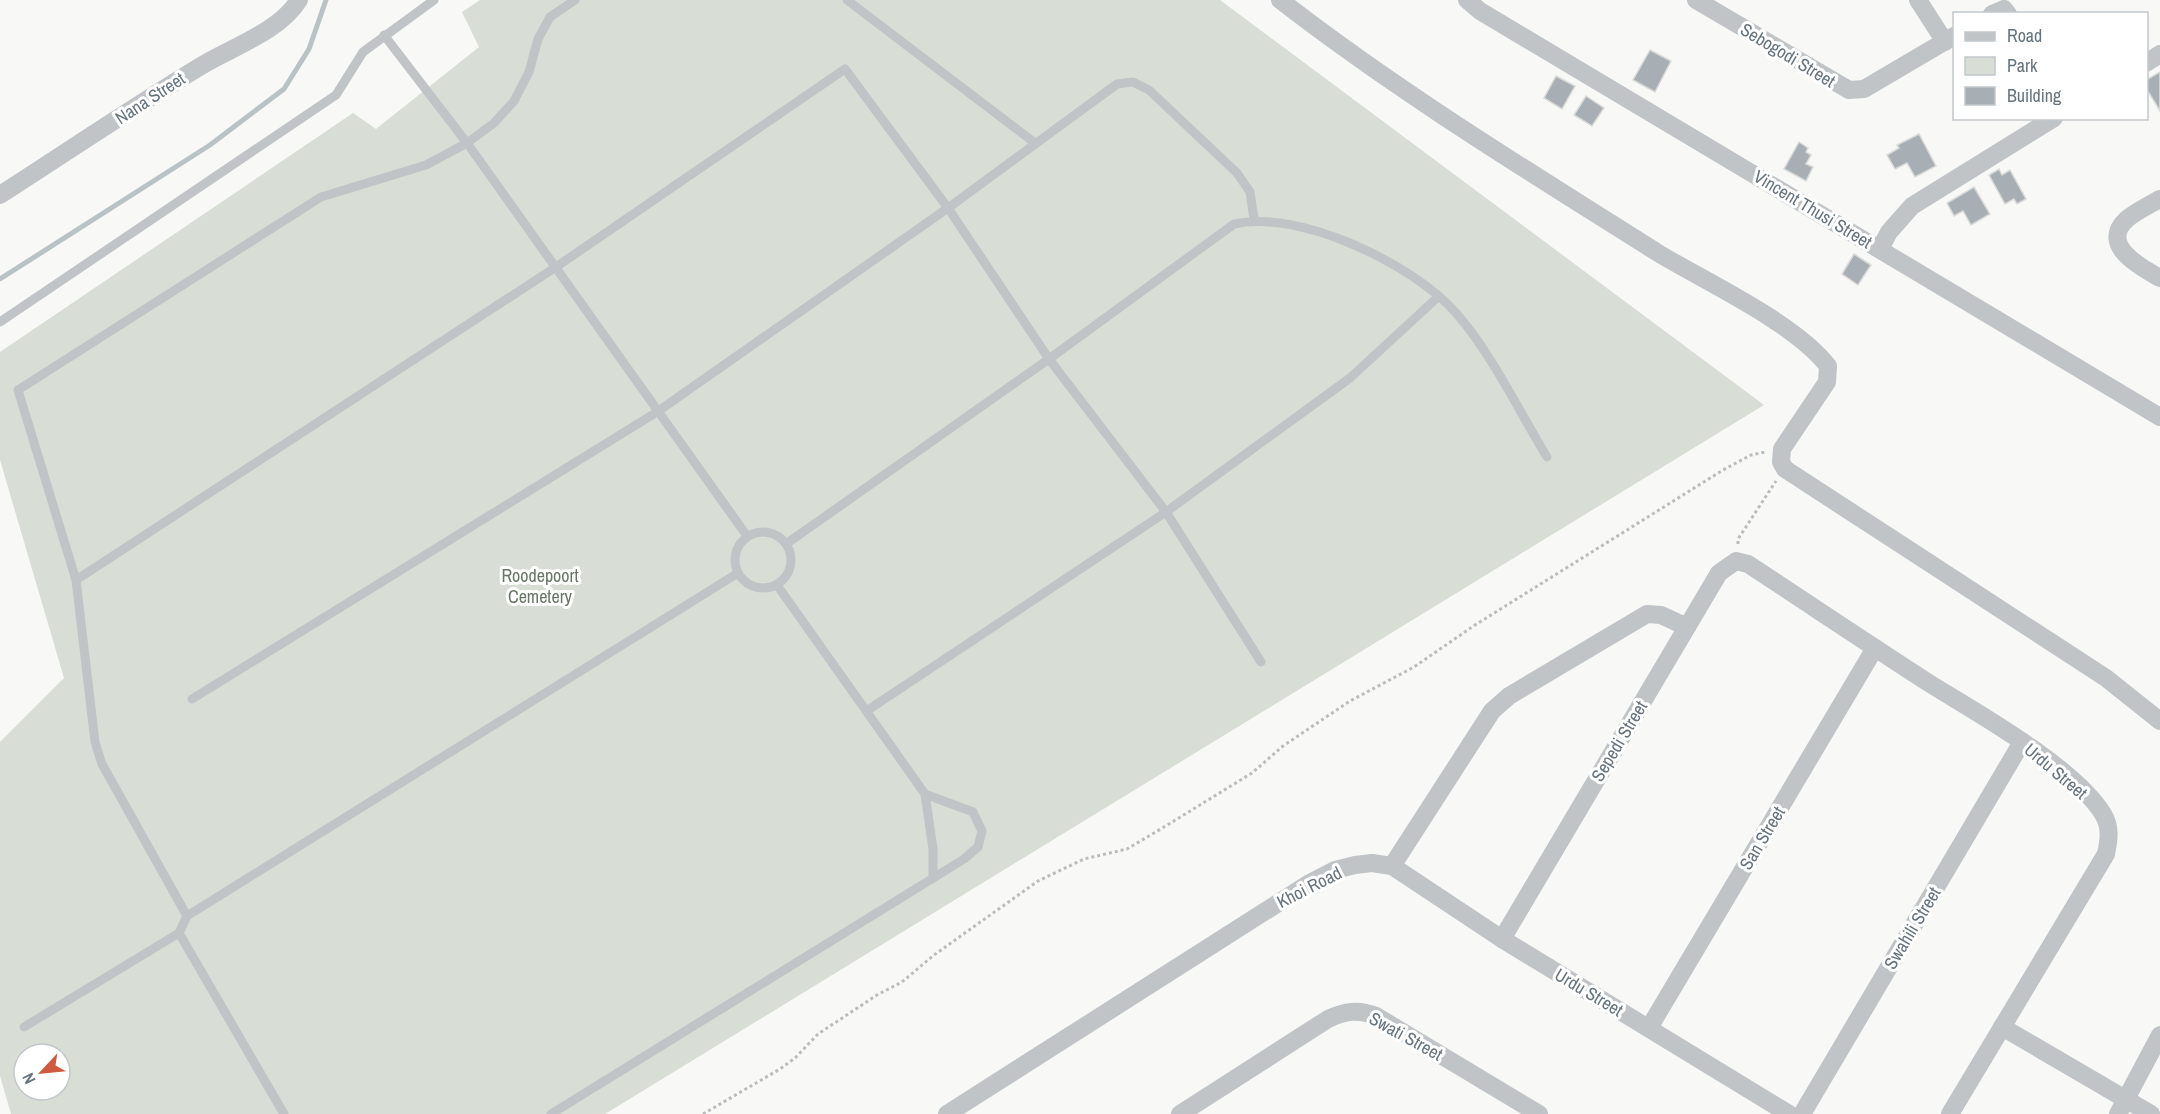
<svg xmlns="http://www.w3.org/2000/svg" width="2160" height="1114" font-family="'Archivo Narrow',sans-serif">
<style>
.green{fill:#d8ddd5;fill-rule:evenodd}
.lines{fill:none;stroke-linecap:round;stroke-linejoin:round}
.stream{stroke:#b9c3c6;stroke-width:5}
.building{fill:#a8afb4;stroke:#dadad8;stroke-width:1.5}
.path{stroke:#babdbf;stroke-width:3;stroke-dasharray:3 3;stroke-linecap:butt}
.lane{stroke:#c0c4c7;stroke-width:9}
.street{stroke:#c0c4c7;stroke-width:18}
.labels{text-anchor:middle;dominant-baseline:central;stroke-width:6;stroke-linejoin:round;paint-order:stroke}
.street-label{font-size:18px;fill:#66747e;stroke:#fff}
.park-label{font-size:18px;fill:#687765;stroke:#fff}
</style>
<rect width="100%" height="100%" fill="#f8f8f6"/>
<path class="green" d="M 480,0 L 1220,0 L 1764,405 L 605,1114 L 11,1114 L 0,1076 L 0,742 L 64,678 L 0,460 L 0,352 L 353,113 L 376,129 L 479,47 L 462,12 ZM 24,1054 L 60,1054 L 60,1090 L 24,1090 Z"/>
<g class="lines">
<polyline class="stream" points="0,279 210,145 284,89 309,49 326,0"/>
</g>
<g class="building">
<polygon points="1650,50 1671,61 1655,92 1633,80"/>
<polygon points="2160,72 2160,111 2146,88 2146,80"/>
<polygon points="1556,76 1575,86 1562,109 1544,98"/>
<polygon points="1586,96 1604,108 1592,126 1574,115"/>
<polygon points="1919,134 1936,166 1915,177 1907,163 1895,169 1887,155 1899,148 1897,145"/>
<polygon points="1799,142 1808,148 1806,152 1811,155 1806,164 1813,167 1806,181 1784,169"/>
<polygon points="1999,169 2002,175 2010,170 2026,199 2017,204 2014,199 2005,204 1989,175"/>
<polygon points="1974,187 1990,214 1971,225 1963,211 1954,216 1947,203"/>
<polygon points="1854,254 1871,265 1858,285 1842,274"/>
</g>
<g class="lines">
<g class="path">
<polyline points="1738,544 1738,539 1776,481"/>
<polyline points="703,1114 780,1069 795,1058 818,1034 877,995 902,982 934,955 1038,881 1084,859 1127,849 1169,824 1252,773 1283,746 1350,701 1414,667 1475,625 1723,470 1751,455 1765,452"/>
</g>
<g class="lane">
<polyline points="847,0 1035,143"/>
<polyline points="384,35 467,143 747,536"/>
<polyline points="0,322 336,95 363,52 434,0"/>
<circle cx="763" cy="560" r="28"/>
<path d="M 786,544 L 1049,359 L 1234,224 C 1299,209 1413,264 1456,313 C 1490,351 1520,413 1547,457"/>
<polyline points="76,580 556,267 845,69 948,208 1049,359 1166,512 1261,662"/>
<polyline points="777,585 925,794 933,849 933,878"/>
<polyline points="192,699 657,412 948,208 1117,84 1133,82 1149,90 1237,173 1250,192 1254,219"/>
<polyline points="868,710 1166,512 1350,378 1439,296"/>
<polyline points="187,916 102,764 95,742 76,580 18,390 321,197 426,165 467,143 494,123 514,101 529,72 538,39 550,17 575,0"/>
<polyline points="179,933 284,1114"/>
<polyline points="24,1027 179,933 187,916 738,573"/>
<polyline points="551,1114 964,859 978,847 982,831 973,812 925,794"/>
</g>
<g class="street">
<path d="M 1280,0 C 1400,93 1530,172 1658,253 C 1706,282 1795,323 1828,366 L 1827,382 L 1782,449 L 1781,462 L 1785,469 L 2106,678 L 2160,721"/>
<polyline points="1467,0 1480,11 2160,417"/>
<polyline points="1696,0 1849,90 1864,89 1954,36"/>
<polyline points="1918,0 1945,42"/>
<polyline points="1992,14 2004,9 2008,14"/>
<polyline points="2146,63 2160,54"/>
<path d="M 0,195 C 67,152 133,107 201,66 C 232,47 279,32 299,0"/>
<path d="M 2160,199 C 2149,205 2137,211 2127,219 C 2098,245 2142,268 2160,278"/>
<polyline points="1880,249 1889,232 1912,206 2054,118"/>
<polyline points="1392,866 1492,711 1509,696 1647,614 1661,615 1687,627"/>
<path d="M 1502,939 L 1719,573 L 1736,561 L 1748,564 C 1809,604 1870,645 1932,685 C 1979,714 2075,768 2103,814 C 2111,827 2109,840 2106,854 L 1950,1114"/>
<polyline points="2002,1027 2151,1114"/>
<polyline points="1649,1028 1875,648"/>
<polyline points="947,1114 1308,884 1335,870 1355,865 1372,863 1392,866 1502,939 1789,1114"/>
<path d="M 1180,1114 L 1328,1019 C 1345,1011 1358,1009 1376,1016 L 1539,1114"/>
<polyline points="1802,1114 2022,742"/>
<polyline points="2118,1114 2160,1035"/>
</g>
</g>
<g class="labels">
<g class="street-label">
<text transform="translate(1788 55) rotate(31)">Sebogodi Street</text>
<text transform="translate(150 98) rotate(-33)">Nana Street</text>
<text transform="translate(1813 209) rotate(31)">Vincent Thusi Street</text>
<text transform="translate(1619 741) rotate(-59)">Sepedi Street</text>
<text transform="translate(2056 771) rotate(40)">Urdu Street</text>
<text transform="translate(1762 838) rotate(-59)">San Street</text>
<text transform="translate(1309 887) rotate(-27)">Khoi Road</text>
<text transform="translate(1912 928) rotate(-59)">Swahili Street</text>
<text transform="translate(1589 992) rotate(31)">Urdu Street</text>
<text transform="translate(1406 1036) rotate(29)">Swati Street</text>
</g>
<g class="park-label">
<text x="540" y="575">Roodepoort<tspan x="540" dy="21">Cemetery</tspan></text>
</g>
</g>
<rect x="1953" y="12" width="195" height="108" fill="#ffffff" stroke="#c2c7cb" stroke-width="1.5"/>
<rect x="1965" y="32" width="30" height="9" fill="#c0c4c7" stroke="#c2c7cb" stroke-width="1.5"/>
<text x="2007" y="42" font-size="18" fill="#66747e">Road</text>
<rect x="1965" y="57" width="30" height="18" fill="#d8ddd5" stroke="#c2c7cb" stroke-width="1.5"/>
<text x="2007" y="72" font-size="18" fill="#66747e">Park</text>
<rect x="1965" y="87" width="30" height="18" fill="#a8afb4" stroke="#c2c7cb" stroke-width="1.5"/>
<text x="2007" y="102" font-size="18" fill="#66747e">Building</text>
<g transform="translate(42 1072) rotate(244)"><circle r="28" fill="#ffffff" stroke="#c2c7cb" stroke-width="1.5"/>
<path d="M0-4.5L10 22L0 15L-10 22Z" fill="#d1593d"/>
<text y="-9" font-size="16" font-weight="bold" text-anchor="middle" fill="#66747e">N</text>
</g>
</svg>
